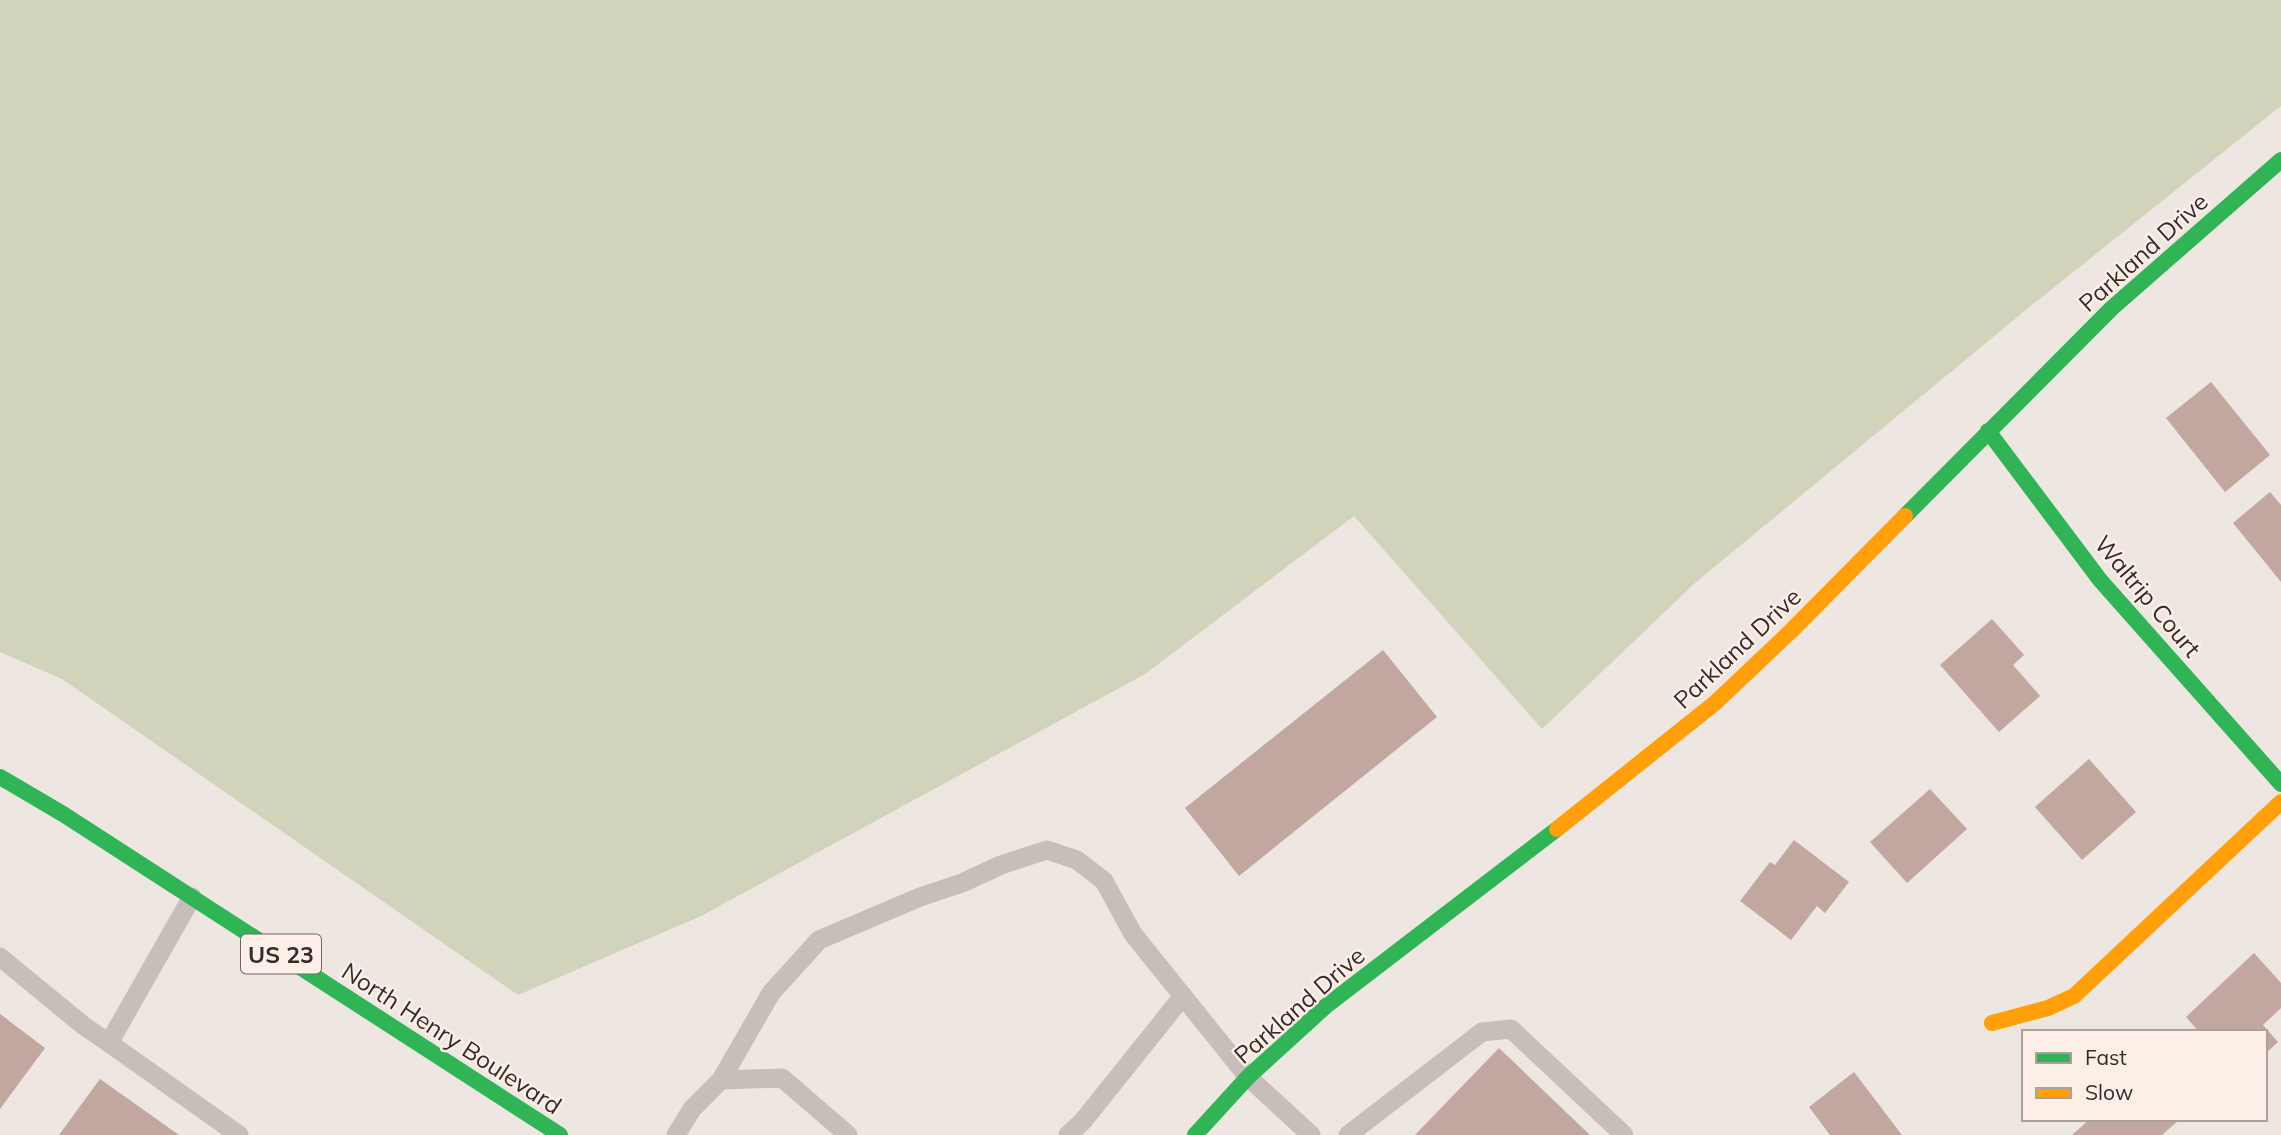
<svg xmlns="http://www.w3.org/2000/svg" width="2281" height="1135" font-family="Mulish,sans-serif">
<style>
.green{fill:#d1d3ba}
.building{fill:#c2a7a1}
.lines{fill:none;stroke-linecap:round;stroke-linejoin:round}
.lane{stroke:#c7beb9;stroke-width:19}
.fast{stroke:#30b455;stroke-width:16}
.slow{stroke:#ff9f0a;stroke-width:16}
.labels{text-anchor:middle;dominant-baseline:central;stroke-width:5;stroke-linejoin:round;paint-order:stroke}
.shield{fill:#fbefe7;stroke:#726561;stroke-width:2}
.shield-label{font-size:23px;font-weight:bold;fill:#382a27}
.street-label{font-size:24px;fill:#382a27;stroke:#fbefe7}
</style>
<rect width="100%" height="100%" fill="#ede6e1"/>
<polygon class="green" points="0,0 2281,0 2281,106 2027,309 1695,583 1542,729 1354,516 1145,674 701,916 518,995 62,679 0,652"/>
<g class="building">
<polygon points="2211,382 2270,455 2225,492 2166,418"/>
<polygon points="2270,492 2281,505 2281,582 2233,523"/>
<polygon points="1992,619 2024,655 2013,665 2040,696 1999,732 1940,665"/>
<polygon points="1383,650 1437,717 1239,876 1185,808"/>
<polygon points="2089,759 2136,812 2082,860 2035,807"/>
<polygon points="1930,789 1967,829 1907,883 1870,842"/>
<polygon points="1794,840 1849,882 1825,913 1817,906 1791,940 1740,901 1770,862 1775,865"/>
<polygon points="2254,953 2281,983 2281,1008 2263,1025 2278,1042 2265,1054 2265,1032 2199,1032 2186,1017"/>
<polygon points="0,1014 45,1048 0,1109"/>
<polygon points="1499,1048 1590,1135 1415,1135"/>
<polygon points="1854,1072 1902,1135 1830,1135 1809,1107"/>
<polygon points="100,1079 179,1135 59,1135"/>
<polygon points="2090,1119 2180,1119 2162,1135 2072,1135"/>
</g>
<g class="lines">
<g class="lane">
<polyline points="0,957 84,1026 109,1043 192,897"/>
<polyline points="109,1043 239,1135"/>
<polyline points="721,1080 771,993 819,940 920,897 962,883 1001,865 1047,850 1077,860 1104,881 1133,934 1248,1077 1311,1135"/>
<polyline points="676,1135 692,1109 721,1080 782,1078 848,1135"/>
<polyline points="1068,1135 1083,1121 1183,996"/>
<polyline points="1348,1135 1482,1032 1511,1029 1624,1135"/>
</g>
<g class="fast">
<polyline points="1988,431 2100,580 2281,784"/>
<polyline points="1905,516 2112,308 2281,160"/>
<polyline points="0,777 63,814 560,1135"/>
<polyline points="1195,1135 1248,1077 1326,1006 1557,829"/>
</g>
<g class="slow">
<polyline points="1557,829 1715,703 1791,631 1905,516"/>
<polyline points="1992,1023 2048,1008 2074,996 2281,802"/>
</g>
</g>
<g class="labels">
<rect class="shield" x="241" y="934.5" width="80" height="39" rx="5"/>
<g class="shield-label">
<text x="281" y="954">US 23</text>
</g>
<g class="street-label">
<text transform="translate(2143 252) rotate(-42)">Parkland Drive</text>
<text transform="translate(2148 596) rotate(50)">Waltrip Court</text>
<text transform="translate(1737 648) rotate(-43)">Parkland Drive</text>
<text transform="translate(1299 1005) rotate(-41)">Parkland Drive</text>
<text transform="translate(452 1038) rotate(33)">North Henry Boulevard</text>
</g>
</g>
<rect x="2022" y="1030" width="245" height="91" fill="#fbefe7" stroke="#ada09a" stroke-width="2"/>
<rect x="2036" y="1053" width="35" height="10" fill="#30b455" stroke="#ada09a" stroke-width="2"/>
<text x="2085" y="1065" font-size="21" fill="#382a27">Fast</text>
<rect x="2036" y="1088" width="35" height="10" fill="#ff9f0a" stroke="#ada09a" stroke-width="2"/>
<text x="2085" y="1100" font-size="21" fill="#382a27">Slow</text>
</svg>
